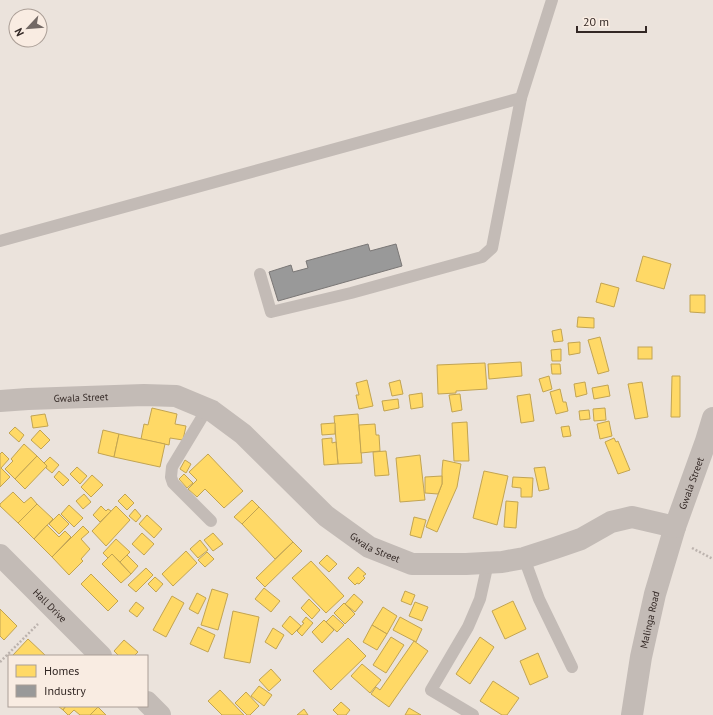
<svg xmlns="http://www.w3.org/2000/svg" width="713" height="715" font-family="'PT Sans',sans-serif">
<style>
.homes{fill:#ffd966;stroke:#c2a452}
.industry{fill:#999;stroke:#7a7776}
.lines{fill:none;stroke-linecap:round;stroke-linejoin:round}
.path{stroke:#bcb3ae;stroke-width:2.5;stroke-dasharray:2 2;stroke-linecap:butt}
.service{stroke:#c3bbb6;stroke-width:12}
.minor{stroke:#c3bbb6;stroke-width:22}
.tertiary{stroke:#c3bbb6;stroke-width:22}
.labels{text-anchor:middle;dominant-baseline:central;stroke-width:4;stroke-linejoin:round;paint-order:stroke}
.street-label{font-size:10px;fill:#332825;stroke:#f9ece2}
</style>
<rect width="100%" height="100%" fill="#ebe3dc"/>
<g class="homes">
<polygon points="643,256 671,264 664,289 636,281"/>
<polygon points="601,283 619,288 614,307 596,302"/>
<polygon points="690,295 705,295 705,313 690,312"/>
<polygon points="578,317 594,318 594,328 577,327"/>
<polygon points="561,329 563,341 554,342 552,331"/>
<polygon points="600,337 609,371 598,374 588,340"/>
<polygon points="580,342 580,353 569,355 568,343"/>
<rect x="638" y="347" width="14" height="12"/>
<polygon points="561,349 561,361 552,361 551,350"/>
<polygon points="521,362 522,376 489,379 488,364"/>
<polygon points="485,363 487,389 456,391 456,393 438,394 437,365"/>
<polygon points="551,364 560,364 561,374 552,374"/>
<polygon points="549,376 552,389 543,392 539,379"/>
<polygon points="672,376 680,376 680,417 671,417"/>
<polygon points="367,380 373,406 359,409 356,395 359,395 356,383"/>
<polygon points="400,380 403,394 392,396 389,383"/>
<polygon points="585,382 587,394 576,397 574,384"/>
<polygon points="642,382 648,417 635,419 628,384"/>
<polygon points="608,385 610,396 594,399 592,388"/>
<polygon points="560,389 563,402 566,402 568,411 556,414 550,392"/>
<polygon points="422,393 423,407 411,409 409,395"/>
<polygon points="460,394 462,410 452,412 449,395"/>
<polygon points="530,394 534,421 521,423 517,396"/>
<polygon points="398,399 399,408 384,411 382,401"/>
<polygon points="152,408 177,414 175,424 186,426 183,440 170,438 169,445 141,439 144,424 148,425"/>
<polygon points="605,408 606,420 594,421 593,409"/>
<polygon points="589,410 590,419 580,420 579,411"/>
<polygon points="45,414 48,426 33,428 31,416"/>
<polygon points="358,414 362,463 338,464 334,416"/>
<polygon points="609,421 612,436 600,439 597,424"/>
<polygon points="467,422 469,461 454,461 452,423"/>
<polygon points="335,423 335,434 322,435 321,424"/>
<polygon points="375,424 376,435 379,435 380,451 361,453 359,425"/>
<polygon points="569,426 571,436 563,437 561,427"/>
<polygon points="15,427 24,435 19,442 9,433"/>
<polygon points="40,430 50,440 41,449 31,440"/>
<polygon points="103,430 119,434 114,457 98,453"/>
<polygon points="119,434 165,444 160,467 114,457"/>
<polygon points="332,438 332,443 336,442 338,464 324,465 322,439"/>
<polygon points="614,438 616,442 618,441 630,470 618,474 605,442"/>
<polygon points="24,444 37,456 15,479 5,469 13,461 11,459"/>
<polygon points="386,451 389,475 375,476 373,452"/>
<polygon points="2,452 9,459 1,468 10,477 0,487 0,454"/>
<polygon points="208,454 243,491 224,508 205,489 197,497 188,489 197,480 189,472"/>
<polygon points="420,455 425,500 400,502 396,458"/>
<polygon points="37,456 47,466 25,489 15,479"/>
<polygon points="50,457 59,465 52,473 46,468 47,466 44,463"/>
<polygon points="185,460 191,464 186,473 180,469"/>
<polygon points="443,460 461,464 457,487 437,532 426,527 442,484 442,470"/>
<polygon points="77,467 87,476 80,484 70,474"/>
<polygon points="545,467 549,489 539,491 534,468"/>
<polygon points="59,471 69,480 63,486 54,477"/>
<polygon points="484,471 508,476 497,525 473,518"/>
<polygon points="184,474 193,483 187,488 179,479"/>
<polygon points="92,475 103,485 91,497 81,487"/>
<polygon points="442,476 442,484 438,494 425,493 425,477"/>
<polygon points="513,477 533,478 532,497 521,497 521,488 512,487"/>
<polygon points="13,492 24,503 31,497 37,504 18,523 0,506 0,504"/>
<polygon points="84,494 91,502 83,509 76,501"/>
<polygon points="125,494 134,503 127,510 118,501"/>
<polygon points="252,500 259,507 242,524 234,517"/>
<polygon points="506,501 518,502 516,528 504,527"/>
<polygon points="37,504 53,519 34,539 18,523"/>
<polygon points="69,505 83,518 74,527 61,514"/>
<polygon points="101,506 106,511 108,509 111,511 100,522 93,515"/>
<polygon points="116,506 130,520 106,546 92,531"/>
<polygon points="259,507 293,542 275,559 242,524"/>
<polygon points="135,509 141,516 136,522 129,516"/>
<polygon points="59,514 69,524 59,534 49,524"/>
<polygon points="147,515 162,529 154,538 139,524"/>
<polygon points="414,517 426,520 421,538 410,535"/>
<polygon points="47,525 59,537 65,531 71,537 52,557 34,539"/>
<polygon points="83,526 89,532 81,539 90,549 81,559 83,561 69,575 52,557"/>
<polygon points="142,533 154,544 144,555 132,544"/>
<polygon points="213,533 223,544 213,551 204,540"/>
<polygon points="116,539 130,552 120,562 112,554 108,558 103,553"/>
<polygon points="200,540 208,550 198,558 190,549"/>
<polygon points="293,542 302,551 265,587 256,578"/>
<polygon points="186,551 197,563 173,586 162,574"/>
<polygon points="207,552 214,559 205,567 198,560"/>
<polygon points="112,554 131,574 121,583 102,564"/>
<polygon points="127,555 138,566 131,574 120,562"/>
<polygon points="327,555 337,564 329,572 319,563"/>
<polygon points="311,561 344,596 326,613 292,578"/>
<polygon points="358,567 366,574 363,576 365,578 359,584 357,583 355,585 348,578"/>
<polygon points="146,568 153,575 136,592 128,585"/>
<polygon points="91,574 118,601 108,611 81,584"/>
<polygon points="155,577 163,584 156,592 148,584"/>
<polygon points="264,588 280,601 271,612 255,599"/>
<polygon points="212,589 228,594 218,630 201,625"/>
<polygon points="405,591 415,595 411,605 401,601"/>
<polygon points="197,593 206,598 198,614 189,609"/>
<polygon points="354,594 363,602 355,612 345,604"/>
<polygon points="172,596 184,603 166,637 153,630"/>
<polygon points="309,599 320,610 312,619 301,608"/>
<polygon points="513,601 526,629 505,639 492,611"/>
<polygon points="136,602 144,608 137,617 129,611"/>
<polygon points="415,602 428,607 422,621 409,616"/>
<polygon points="344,603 355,614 345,624 334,613"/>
<polygon points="383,607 397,616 387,634 372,625"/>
<polygon points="0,609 17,626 4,640 0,636"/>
<polygon points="233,611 259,617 250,663 224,658"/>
<polygon points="333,615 344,625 337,632 326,622"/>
<polygon points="290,616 301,626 292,635 282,626"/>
<polygon points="306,617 313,623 302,636 297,631 304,623 302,622"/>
<polygon points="400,617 422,629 416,642 393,630"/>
<polygon points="324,620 334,630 322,643 312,632"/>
<polygon points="372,625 387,634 377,650 363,642"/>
<polygon points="198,627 215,635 208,652 190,644"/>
<polygon points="273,628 284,635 276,649 265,642"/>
<polygon points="391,637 404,645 386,673 373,665"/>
<polygon points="480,637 494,647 470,684 456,674"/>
<polygon points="348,638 366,656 331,690 313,671"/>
<polygon points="28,639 46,656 14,656 13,655"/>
<polygon points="124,640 138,652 134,656 119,656 114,651"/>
<polygon points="414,641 428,651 389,707 371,694 376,687 380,690"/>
<polygon points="538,653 548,677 530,685 520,661"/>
<polygon points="362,664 381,680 370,693 351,676"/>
<polygon points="271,669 281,680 269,691 259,680"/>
<polygon points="493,681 519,698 507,715 502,715 480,701"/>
<polygon points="259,686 272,695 264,706 251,696"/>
<polygon points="220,690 244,715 222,715 208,701"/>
<polygon points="246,692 259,706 250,715 247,715 235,703"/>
<polygon points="341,702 350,710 346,715 338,715 333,710"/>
<polygon points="58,706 66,706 63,710"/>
<polygon points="66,706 97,706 98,707 90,715 80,715 74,710 69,715 68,715 63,710"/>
<polygon points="98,707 106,715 90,715"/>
<polygon points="409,708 421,715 405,715"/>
<polygon points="304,709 308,715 297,715"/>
</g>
<polygon class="industry" points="368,244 370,251 396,244 402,266 278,301 269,272 291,265 293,272 308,268 306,261"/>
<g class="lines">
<g class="path">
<polyline points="692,548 713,559"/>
<polyline points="0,662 38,624"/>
</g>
<g class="service">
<polyline points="0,241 521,98"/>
<polyline points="260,274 271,312 351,293 482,257 492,248 521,98 552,0"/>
<polyline points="207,409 172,467 171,477 173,483 211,521"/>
<polyline points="524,558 539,599 572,667"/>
<polyline points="473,715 431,690 468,627 480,599 488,563"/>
</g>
<g class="minor">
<path id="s1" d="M 0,555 L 101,656"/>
<polyline points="147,702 160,715"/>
<path id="s2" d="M 632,715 L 641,657 L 655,594 L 675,527"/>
</g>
<path class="tertiary" id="s3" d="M 0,401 L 28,399 L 144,395 L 176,396 L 212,411 L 243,434 L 326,516 L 369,547 L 412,564 L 466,564 L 502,562 L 524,558 L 555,548 L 581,539 L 611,522 L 632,517 L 675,527 L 706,441 L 713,418"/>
</g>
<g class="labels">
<g class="street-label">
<text stroke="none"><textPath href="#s3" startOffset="81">Gwala Street</textPath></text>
<text stroke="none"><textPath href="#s3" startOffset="789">Gwala Street</textPath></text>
<text stroke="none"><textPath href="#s3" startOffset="429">Gwala Street</textPath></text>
<text stroke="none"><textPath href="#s1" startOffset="71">Hall Drive</textPath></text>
<text stroke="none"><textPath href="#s2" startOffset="97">Malinga Road</textPath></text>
</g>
</g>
<rect x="8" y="655" width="140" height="52" fill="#f9ece2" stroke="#aa9e96"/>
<rect x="16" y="665" width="20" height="12" fill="#ffd966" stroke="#aa9e96"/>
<text x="44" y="675" font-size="12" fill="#332825">Homes</text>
<rect x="16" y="685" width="20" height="12" fill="#999999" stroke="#aa9e96"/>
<text x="44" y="695" font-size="12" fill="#332825">Industry</text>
<g transform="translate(28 28) rotate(244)"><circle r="19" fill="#f9ece2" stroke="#aa9e96"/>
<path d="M0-3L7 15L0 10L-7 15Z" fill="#736965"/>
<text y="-6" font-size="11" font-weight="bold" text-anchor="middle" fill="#332825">N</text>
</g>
<path d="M577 26v6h69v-6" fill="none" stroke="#332825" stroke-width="2"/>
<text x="583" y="26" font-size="12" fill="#332825" stroke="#f9ece2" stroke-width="3" paint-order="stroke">20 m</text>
</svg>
